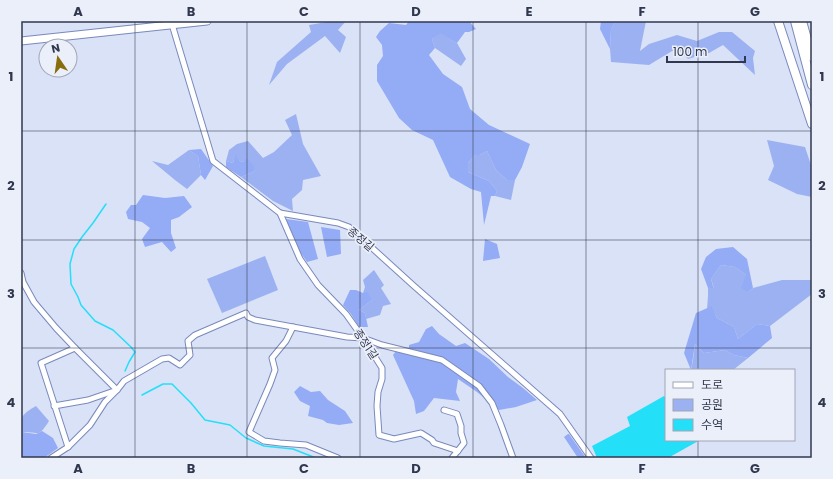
<svg xmlns="http://www.w3.org/2000/svg" width="833" height="479" font-family="Poppins,'Noto Sans KR',sans-serif">
<style>
.green{fill:#9cb1f1}
.forest{fill:#94abf6}
.water{fill:#24dff8}
.lines{fill:none;stroke-linecap:round;stroke-linejoin:round}
.stream{stroke:#24dff8;stroke-width:1.5}
.street-casing{stroke:#7989bb;stroke-width:7}
.secondary-casing{stroke:#7989bb;stroke-width:9}
.primary-casing{stroke:#7989bb;stroke-width:10}
.street{stroke:#fff;stroke-width:5}
.secondary{stroke:#fff;stroke-width:7}
.primary{stroke:#fff;stroke-width:8}
.grid{fill:none;stroke:#31384d;stroke-width:1;stroke-opacity:0.55}
.labels{text-anchor:middle;dominant-baseline:central;stroke-width:3.5;stroke-linejoin:round;paint-order:stroke}
.street-label{font-size:11px;fill:#31384d;stroke:#ebeffa}
.neatline{fill:none;stroke:#31384d;stroke-width:1.5}
.grid-label{font-size:13px;text-anchor:middle;font-weight:bold;fill:#31384d}
</style>
<rect width="100%" height="100%" fill="#dae2f7"/>
<g class="green">
<polygon points="333,21 346,21 338,30 346,37 340,53 325,36 287,64 269,85 277,62 311,32 309,25"/>
<polygon points="616,21 646,21 640,51 649,44 677,35 697,41 719,32 732,32 755,51 753,58 755,75 723,45 709,53 688,59 677,48 649,65 611,62 610,49 611,29"/>
<polygon points="441,32 451,40 457,43 466,59 461,66 435,48 432,39"/>
<polygon points="296,114 303,144 321,176 303,180 302,190 292,199 293,211 273,201 241,177 255,171 247,159 243,162 240,161 235,155 233,163 226,161 229,150 237,144 248,141 263,158 274,152 292,135 285,120"/>
<polygon points="767,140 805,147 812,168 812,197 797,194 768,180 774,166"/>
<polygon points="189,150 198,156 201,175 187,189 175,180 152,161 168,165"/>
<polygon points="487,151 496,170 507,180 515,180 511,200 495,196 497,191 489,181 468,172 468,163 475,155 480,155"/>
<polygon points="265,256 278,290 222,313 207,279"/>
<polygon points="721,265 735,267 746,275 748,292 753,288 782,280 812,280 812,294 770,326 757,324 738,339 734,327 717,318 712,307 707,309 708,296 708,288 714,288 711,279"/>
<polygon points="374,270 384,285 381,288 391,304 383,306 380,315 366,319 365,313 359,310 372,300 363,293 365,287 363,280"/>
<polygon points="695,344 704,353 725,350 734,355 748,358 733,370 691,370 693,360"/>
<path d="M 36,406 L 49,421 C 38,438 40,432 22,432 C 17,418 25,412 36,406 Z"/>
</g>
<g class="forest">
<polygon points="409,21 469,21 476,29 469,32 465,32 457,43 451,40 441,33 432,39 435,48 429,55 443,74 462,87 470,109 489,125 530,144 522,167 515,180 507,180 496,170 487,151 480,155 475,155 468,163 468,172 489,181 497,191 495,196 491,196 484,225 481,192 471,189 450,177 433,140 412,130 399,118 377,81 377,65 383,56 382,45 376,37 380,31 389,23 406,25"/>
<polygon points="601,21 616,21 611,29 610,49 600,29"/>
<polygon points="201,149 213,166 205,180 201,175 198,156 189,150"/>
<polygon points="235,154 240,161 243,162 247,158 253,165 255,171 241,177 226,167 226,161 233,163"/>
<polygon points="143,195 165,198 184,196 192,207 179,217 171,220 171,233 176,248 171,252 162,242 145,247 142,239 150,228 142,222 128,219 126,212 131,205 136,205"/>
<polygon points="286,219 308,222 318,259 307,262 300,252"/>
<polygon points="321,227 340,230 341,254 327,257"/>
<polygon points="485,239 497,244 500,258 483,261"/>
<polygon points="733,247 747,259 753,288 748,292 741,288 746,275 735,267 721,265 711,279 713,286 714,288 708,288 701,269 706,257 716,249"/>
<polygon points="350,290 356,290 363,293 367,292 372,300 359,310 365,313 368,327 359,327 351,314 343,305"/>
<polygon points="712,306 717,318 734,327 738,339 757,324 770,326 772,338 748,358 734,355 725,350 704,353 695,344 691,370 684,353 696,313"/>
<polygon points="432,326 439,334 456,346 465,343 489,359 508,377 523,388 537,400 516,407 499,410 477,392 458,379 456,392 460,401 434,398 424,411 416,414 414,401 393,355 396,351 409,349 409,345 419,342 426,329"/>
<polygon points="300,386 311,392 320,391 328,400 345,411 353,423 339,425 327,423 323,420 308,416 310,406 300,401 294,392"/>
<polygon points="21,430 22,432 36,434 42,431 53,438 58,448 44,458 21,458"/>
<polygon points="568,434 569,434 586,458 578,458 564,437"/>
</g>
<polygon class="water" points="664,396 666,398 666,440 700,440 668,458 597,458 592,446 630,426 627,417"/>
<g class="lines">
<g class="stream">
<polyline points="106,204 93,223 82,237 74,249 70,264 71,284 78,297 81,305 95,321 113,330 131,347 135,352 129,362 125,371"/>
<polyline points="142,395 163,384 172,384 191,403 205,420 230,425 246,438 264,446 293,449 316,458"/>
</g>
<g class="street-casing">
<g id="street">
<polyline points="171,21 213,161 280,213 338,223 349,227 414,286 560,414 591,458"/>
<polyline points="280,213 300,259 318,285 346,314 363,338 382,368 382,379 378,392 377,406 379,435 394,439 421,433 432,440 434,443 458,451"/>
<polyline points="21,273 23,282 34,302 56,328 75,348"/>
<polyline points="293,327 286,341 272,358 275,370 270,384 249,432 264,441 280,443 306,445 338,458"/>
<polyline points="54,406 88,400 117,390 75,348 41,363 68,447"/>
<polyline points="444,410 457,414 461,426 461,433 464,443 452,458"/>
<polyline points="51,458 68,447 90,425 105,402 117,390 124,381 162,359 169,358 180,365 190,355 188,341 195,335 246,313 248,317 255,320 347,337 363,338 382,345 442,360 479,386 492,403 501,425 513,458"/>
</g>
</g>
<g class="secondary-casing">
<polyline id="secondary" points="21,41 207,21"/>
</g>
<g class="primary-casing">
<g id="primary">
<polyline points="778,21 812,124"/>
<polyline points="795,21 812,85"/>
<polyline points="802,21 812,57"/>
</g>
</g>
<use href="#street" class="street"/>
<use href="#secondary" class="secondary"/>
<use href="#primary" class="primary"/>
</g>
<path class="grid" d="M 135,21 L 135,458M 247,21 L 247,458M 360,21 L 360,458M 473,21 L 473,458M 586,21 L 586,458M 698,21 L 698,370M 21,131 L 812,131M 21,240 L 812,240M 21,348 L 812,348M 698,440 L 698,458"/>
<g class="labels">
<g class="street-label">
<text transform="translate(361 239) rotate(40)">종정길</text>
<text transform="translate(366 344) rotate(56)">종정1길</text>
</g>
</g>
<rect width="833" height="479" fill="none" stroke="#ebeffa" stroke-width="44"/>
<rect x="665" y="369" width="130" height="72" fill="#ebeffa" stroke="#a1a6b5"/>
<rect x="673" y="382" width="20" height="6" fill="#ffffff" stroke="#a1a6b5"/>
<text x="701" y="389" font-size="12" fill="#31384d">도로</text>
<rect x="673" y="399" width="20" height="12" fill="#9cb1f1" stroke="#a1a6b5"/>
<text x="701" y="409" font-size="12" fill="#31384d">공원</text>
<rect x="673" y="419" width="20" height="12" fill="#24dff8" stroke="#a1a6b5"/>
<text x="701" y="429" font-size="12" fill="#31384d">수역</text>
<g transform="translate(58 58) rotate(347)"><circle r="19" fill="#ebeffa" stroke="#a1a6b5"/>
<path d="M0-3L7 15L0 10L-7 15Z" fill="#896d0c"/>
<text y="-6" font-size="11" font-weight="bold" text-anchor="middle" fill="#31384d">N</text>
</g>
<path d="M667 56v6h78v-6" fill="none" stroke="#31384d" stroke-width="2"/>
<text x="673" y="56" font-size="12" fill="#31384d" stroke="#ebeffa" stroke-width="3" paint-order="stroke">100 m</text>
<rect x="22" y="22" width="789" height="435" class="neatline"/>
<g class="grid-label">
<text x="78" y="16">A</text>
<text x="191" y="16">B</text>
<text x="304" y="16">C</text>
<text x="416" y="16">D</text>
<text x="529" y="16">E</text>
<text x="642" y="16">F</text>
<text x="755" y="16">G</text>
<text x="11" y="81">1</text>
<text x="822" y="81">1</text>
<text x="11" y="190">2</text>
<text x="822" y="190">2</text>
<text x="11" y="298">3</text>
<text x="822" y="298">3</text>
<text x="11" y="407">4</text>
<text x="822" y="407">4</text>
<text x="78" y="473">A</text>
<text x="191" y="473">B</text>
<text x="304" y="473">C</text>
<text x="416" y="473">D</text>
<text x="529" y="473">E</text>
<text x="642" y="473">F</text>
<text x="755" y="473">G</text>
</g>
</svg>
